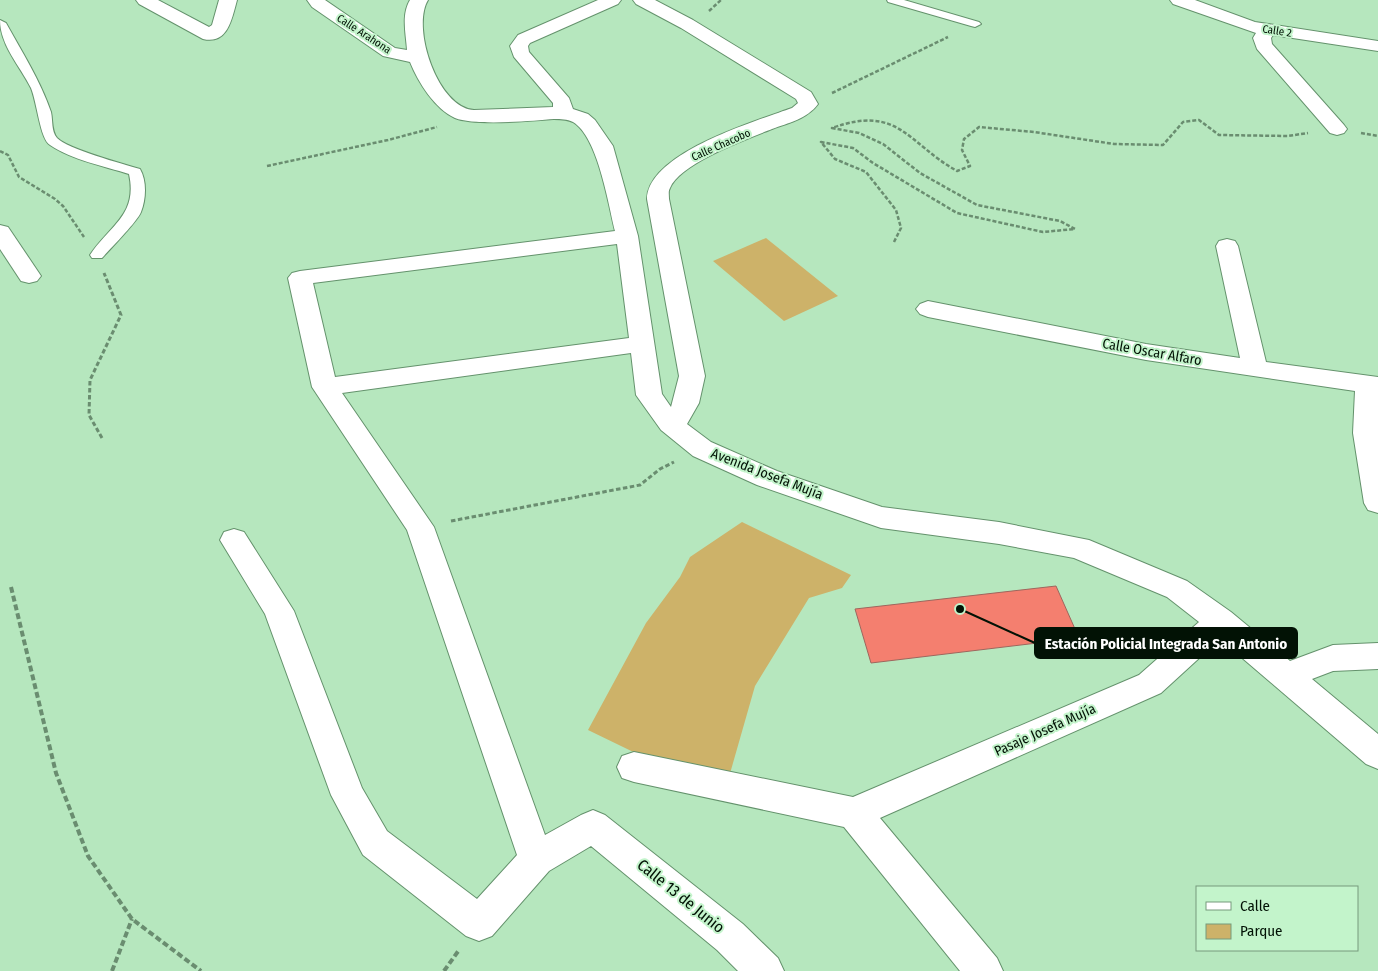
<svg xmlns="http://www.w3.org/2000/svg" width="1378" height="971" font-family="'Fira Sans Condensed',sans-serif">
<style>
.green{fill:#cdb269}
.building{fill:#f47f6f;stroke:#9e665d}
.lines{fill:none;stroke-linecap:round;stroke-linejoin:round}
.lane-casing{stroke:#64926c;stroke-width:2}
.street-casing{stroke:#64926c;stroke-width:2}
.path-far2{stroke:#6a8d70;stroke-width:2.5;stroke-dasharray:4 2;stroke-linecap:butt}
.path-far1{stroke:#6a8d70;stroke-width:3;stroke-dasharray:4.5 2.5;stroke-linecap:butt}
.path{stroke:#6a8d70;stroke-width:4;stroke-dasharray:6 3;stroke-linecap:butt}
.lane{fill:#fff;fill-rule:evenodd}
.street{fill:#fff;fill-rule:evenodd}
.labels{text-anchor:middle;dominant-baseline:central;stroke-width:4;stroke-linejoin:round;paint-order:stroke}
.far-street-label{font-size:11px;fill:#021205;stroke:#c3f4cb}
.street-label{font-size:14px;fill:#021205;stroke:#c3f4cb}
.near-street-label{font-size:16px;fill:#021205;stroke:#c3f4cb}
.leader{fill:none;stroke:#021205;stroke-width:2}
.callout-dot{fill:#021205;stroke:#c3f4cb;stroke-width:2}
.callout{fill:#021205;stroke:#021205;stroke-width:2}
.callout-label{font-size:15px;text-anchor:middle;font-weight:bold;fill:#fff}
</style>
<rect width="100%" height="100%" fill="#b6e7be"/>
<g class="green">
<polygon points="766,238 838,296 784,321 713,261"/>
<polygon points="742,522 851,575 842,588 809,598 755,686 729,777 654,762 588,730 646,623 680,577 690,557"/>
</g>
<polygon class="building" points="1056,586 1079,638 871,663 855,609"/>
<g class="lines">
<g class="lane-casing">
<g id="lane">
<polygon points="887,0 904,0 979,22 981,24 975,27 971,26 888,2"/>
<path d="M 0,20 L 6,23 C 22,52 40,80 51,112 C 53,121 51,131 57,138 C 67,149 123,164 140,169 C 147,181 146,199 141,212 C 137,222 111,248 102,258 L 92,258 L 90,255 C 110,225 138,215 129,174 C 104,166 72,160 50,145 C 40,139 37,102 31,88 C 20,66 0,45 0,20 Z"/>
</g>
</g>
<g class="street-casing">
<g id="street">
<path d="M 136,0 L 158,0 L 209,27 L 212,25 L 219,0 L 237,0 C 232,18 228,45 203,39 L 139,4 Z"/>
<path d="M 307,0 L 325,0 L 395,48 L 407,50 C 406,34 401,15 410,0 L 428,0 C 411,28 438,108 474,110 L 553,107 L 553,103 L 514,57 L 510,46 L 518,35 L 598,0 L 621,0 L 618,4 L 530,43 L 528,46 L 529,52 L 569,98 L 573,109 L 588,114 L 595,120 L 613,146 L 638,236 L 662,394 L 671,407 L 679,376 L 647,199 C 648,153 756,121 792,108 L 798,103 L 796,99 L 681,28 L 636,4 L 633,0 L 655,0 L 693,20 L 811,92 L 818,104 C 807,119 788,123 772,129 C 747,139 680,163 670,188 C 668,191 669,195 669,199 L 705,376 L 699,403 L 687,424 L 711,442 L 777,471 L 882,507 L 999,522 L 1089,540 L 1187,581 L 1231,612 L 1290,661 L 1333,645 L 1378,643 L 1378,669 L 1333,671 L 1312,679 L 1378,734 L 1378,769 L 1366,764 L 1220,639 L 1161,693 L 880,818 L 997,958 L 1003,971 L 960,971 L 844,827 L 634,782 L 622,778 L 617,767 L 622,756 L 634,752 L 853,797 L 1139,675 L 1199,622 L 1167,597 L 1074,558 L 999,544 L 881,528 L 757,485 L 693,456 L 661,430 L 636,395 L 631,353 L 342,393 L 434,527 L 545,835 L 581,815 L 593,810 L 605,815 L 743,924 L 778,958 L 784,971 L 738,971 L 717,950 L 591,846 L 549,871 L 492,936 L 479,941 L 466,936 L 363,855 L 331,795 L 265,614 L 220,540 L 224,532 L 234,529 L 244,532 L 294,611 L 362,788 L 387,831 L 477,899 L 517,855 L 407,530 L 312,387 L 288,278 L 292,273 L 300,271 L 615,231 C 608,203 598,137 573,122 C 567,119 561,119 554,119 C 531,121 475,126 455,118 C 435,109 418,82 410,62 L 383,56 L 312,7 ZM 617,244 L 629,338 L 335,377 L 313,283 Z"/>
<polygon points="1170,0 1195,0 1255,22 1378,41 1378,51 1273,35 1271,38 1272,44 1344,125 1347,129 1344,133 1337,135 1330,133 1257,49 1253,38 1256,33 1173,4"/>
<polygon points="0,225 8,227 41,276 37,281 29,283 21,281 0,249"/>
<polygon points="1227,239 1235,241 1238,246 1266,362 1378,377 1378,513 1368,510 1364,503 1353,433 1355,391 1146,360 928,317 920,314 916,309 920,304 928,301 1146,344 1240,358 1216,246 1219,241"/>
</g>
</g>
<g class="path-far2">
<polyline points="709,11 721,0"/>
<polyline points="832,93 948,37"/>
<polyline points="1361,133 1378,136"/>
<polyline points="0,151 8,155 19,177 55,199 63,206 84,237"/>
<polyline points="267,166 388,140 437,127"/>
<path d="M 894,242 L 901,228 L 896,210 L 866,172 L 835,159 L 821,142 L 853,148 L 873,163 L 957,213 L 1043,232 L 1075,229 L 1060,221 L 977,205 L 920,173 L 883,144 L 859,133 L 832,128 C 899,104 907,143 957,171 L 970,166 L 962,150 L 964,139 L 979,127 L 1034,132 L 1114,144 L 1163,145 L 1183,122 L 1199,120 L 1219,135 L 1288,136 L 1308,133"/>
</g>
<g class="path-far1">
<polyline points="102,438 89,415 90,380 121,315 104,273"/>
<polyline points="451,521 640,485 660,469 674,462"/>
</g>
<g class="path">
<polyline points="11,587 56,773 88,856 132,919 201,971"/>
<polyline points="112,971 132,919"/>
<polyline points="444,971 459,950"/>
</g>
<use href="#lane" class="lane"/>
<use href="#street" class="street"/>
</g>
<g class="labels">
<g class="far-street-label">
<text transform="translate(1277 31) rotate(9)">Calle 2</text>
<text transform="translate(364 34) rotate(33)">Calle Arahona</text>
<text transform="translate(721 145) rotate(-24)">Calle Chacobo</text>
</g>
<g class="street-label">
<text transform="translate(1152 352) rotate(10)">Calle Oscar Alfaro</text>
<text transform="translate(767 474) rotate(21)">Avenida Josefa Mujía</text>
<text transform="translate(1045 730) rotate(-24)">Pasaje Josefa Mujía</text>
</g>
<g class="near-street-label">
<text transform="translate(681 896) rotate(39)">Calle 13 de Junio</text>
</g>
</g>
<path class="leader" d="M960 609L1035 643"/>
<circle class="callout-dot" cx="960" cy="609" r="5"/>
<rect class="callout" x="1035" y="628" width="262" height="30" rx="5"/>
<g class="callout-label">
<text x="1166" y="649">Estación Policial Integrada San Antonio</text>
</g>
<rect x="1196" y="886" width="162" height="65" fill="#c3f4cb" stroke="#769a7c"/>
<rect x="1206" y="902" width="25" height="8" fill="#ffffff" stroke="#769a7c"/>
<text x="1240" y="911" font-size="15" fill="#021205">Calle</text>
<rect x="1206" y="924" width="25" height="15" fill="#cdb269" stroke="#769a7c"/>
<text x="1240" y="936" font-size="15" fill="#021205">Parque</text>
</svg>
